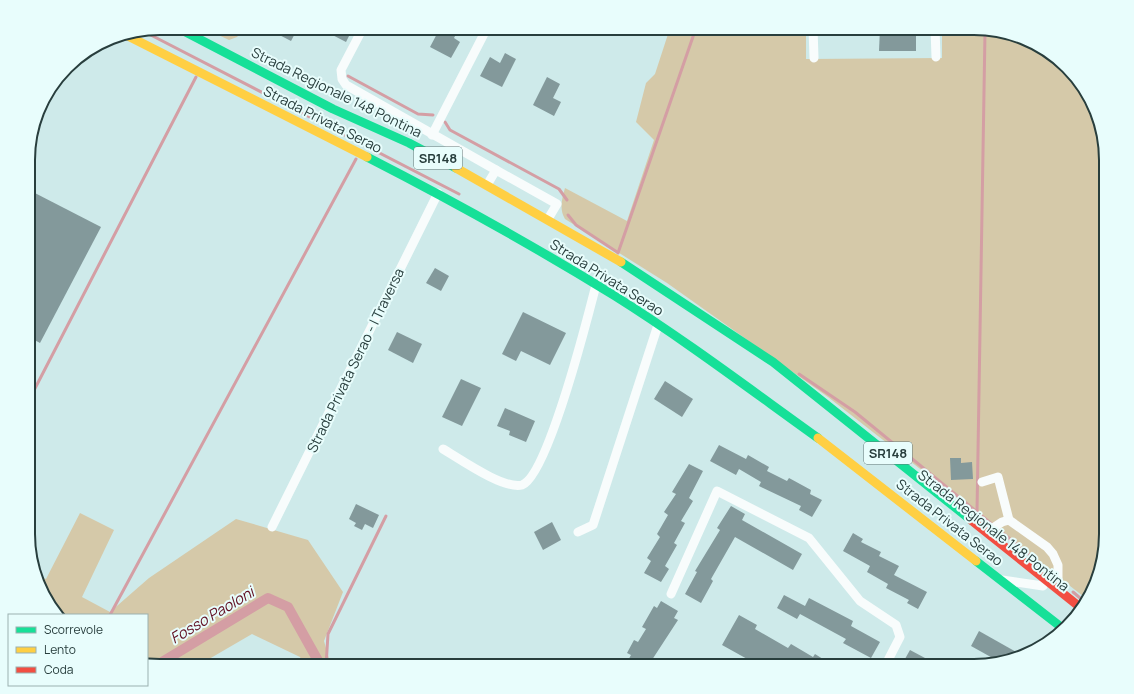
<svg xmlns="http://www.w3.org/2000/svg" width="1134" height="694" font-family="Manrope,sans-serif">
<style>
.green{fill:#d5c9a9}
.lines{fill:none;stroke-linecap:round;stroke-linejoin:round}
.stream{stroke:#d49ea4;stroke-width:3}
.canal{stroke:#d49ea4;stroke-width:10}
.building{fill:#83999b}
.street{stroke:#f8fcfc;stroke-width:9}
.fast{stroke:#16e098;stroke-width:9}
.slow{stroke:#ffcf43;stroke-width:9}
.jam{stroke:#f24e42;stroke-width:9}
.labels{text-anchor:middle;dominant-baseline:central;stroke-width:4;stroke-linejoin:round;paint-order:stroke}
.shield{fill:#e8fdfc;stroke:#627776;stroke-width:1}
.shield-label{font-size:13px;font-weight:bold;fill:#283e3d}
.street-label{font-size:14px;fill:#283e3d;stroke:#e8fdfc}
.water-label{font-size:15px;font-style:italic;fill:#610f22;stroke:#e8fdfc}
.rim{fill:none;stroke:#283e3d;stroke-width:2}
</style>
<rect width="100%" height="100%" fill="#ceeaea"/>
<g class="green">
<polygon points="204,28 246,28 237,37 229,40"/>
<path d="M 670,28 L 806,28 L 806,59 L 942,58 L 942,28 L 974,28 L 1040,46 L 1088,94 L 1106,151 L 1106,543 L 1088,600 L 828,397 L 667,283 L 565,219 C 559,209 562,199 565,188 L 627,221 L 654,140 L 636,122 L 646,83 L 655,74 Z"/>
<polygon points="80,513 114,530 82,597 110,612 149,578 236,519 308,540 343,592 324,641 331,666 304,666 300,657 252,634 197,666 160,666 147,663 147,615 58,615 50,607 38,576 46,579"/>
</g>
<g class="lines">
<g class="stream">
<polyline points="143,31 459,194"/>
<polyline points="348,76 418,114 433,115"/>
<polyline points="445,122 450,130 559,189 567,200"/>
<polyline points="568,215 576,225 617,252"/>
<polyline points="618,253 696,28"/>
<polyline points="799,374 855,412 1043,566"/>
<polyline points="29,400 196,77"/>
<polyline points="977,512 985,32"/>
<polyline points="1073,592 1086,603"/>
<polyline points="110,615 356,159"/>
<polyline points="326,666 328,634 386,516"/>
</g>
<polyline class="canal" points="157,665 268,598 288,607 321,666"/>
</g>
<g class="building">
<polygon points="266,28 298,28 291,41"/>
<polygon points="319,28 353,28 346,42"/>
<polygon points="444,28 459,28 454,38 460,42 451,58 430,47 439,30 442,31"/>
<polygon points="880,28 916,28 916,51 879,51"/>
<polygon points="505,53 516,59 502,87 480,76 490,57 500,63"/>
<polygon points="547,77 560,84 553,98 561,102 554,116 533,105"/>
<polygon points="29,190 101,227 40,343 29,337"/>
<polygon points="435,268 449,276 441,291 426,283"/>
<polygon points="523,312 566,333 550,365 521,351 516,361 502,354"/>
<polygon points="397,332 422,344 413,363 388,350"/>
<polygon points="461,379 481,388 462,426 442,417"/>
<polygon points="665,381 693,399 682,417 654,399"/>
<polygon points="505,408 535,421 526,442 509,435 510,431 497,426"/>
<polygon points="719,445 746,459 748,455 769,467 767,471 787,481 789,478 811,490 810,494 822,500 812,517 799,510 801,506 759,486 761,482 739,469 736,475 710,461"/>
<polygon points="950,458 961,458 961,463 972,462 973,479 951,480"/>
<polygon points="689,464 703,471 689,498 693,501 681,521 685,523 674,543 677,545 665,566 669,569 661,582 644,573 651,561 647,558 660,537 657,534 668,515 664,512 676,494 672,492"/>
<polygon points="356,504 379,515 373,528 365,524 362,530 354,526 356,523 349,519"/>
<polygon points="731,506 745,514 742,520 802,554 793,570 735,537 711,579 713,581 701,603 685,594 697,572 695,571 720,530 717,528"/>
<polygon points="552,522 561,540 543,550 534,532"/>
<polygon points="853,533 863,539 861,542 881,552 879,556 899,566 894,575 927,592 918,609 907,603 909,600 886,588 888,584 867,572 870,566 843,551"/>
<polygon points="784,595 805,606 809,598 853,621 851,626 880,642 871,658 843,643 846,639 800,614 797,619 777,608"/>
<polygon points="661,601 678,611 674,618 678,620 648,666 625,666 631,655 627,653 634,640 638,642 646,629 642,627 654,606 657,608"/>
<polygon points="739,615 757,625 755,629 788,648 791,644 813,657 815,654 834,666 755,666 747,662 749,660 722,645"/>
<polygon points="979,631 1020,654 998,661 971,646"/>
<polygon points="910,650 940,666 901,666"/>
</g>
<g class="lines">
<g class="street">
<polyline points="363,28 341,70 342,79 346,85 496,170"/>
<polyline points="813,28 814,58"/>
<polyline points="935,28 936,57"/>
<polyline points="432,135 487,28"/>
<polyline points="487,185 496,170 557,204 548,219"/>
<path d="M 443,449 C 460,459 504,490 522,485 C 548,476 588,316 596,285"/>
<polyline points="982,482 998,477 1009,520"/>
<polyline points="272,527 438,193"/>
<polyline points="578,532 593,525 658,325"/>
<polyline points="987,532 1002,522 1009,520 1047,547 1053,554 1058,565 1058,589"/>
<polyline points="1002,580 1043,586"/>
<polyline points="671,594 717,491 809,538 860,601 896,625 900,637 885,666"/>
</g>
<g class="fast">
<polyline points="178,28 333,109 409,143 456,168"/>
<path d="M 367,157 C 451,200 534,246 615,296 C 685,340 751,390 818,438"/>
<polyline points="621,262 773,362 971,520"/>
<polyline points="976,561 1061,627"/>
</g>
<g class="slow">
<polyline points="126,35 367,157"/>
<polyline points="456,168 621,262"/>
<polyline points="818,438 976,561"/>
</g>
<polyline class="jam" points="971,520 1081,608"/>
</g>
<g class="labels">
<g class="shield">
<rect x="414" y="147" width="48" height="22" rx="3"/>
<rect x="864" y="442" width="48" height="22" rx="3"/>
</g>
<g class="shield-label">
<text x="438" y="158">SR148</text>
<text x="888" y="453">SR148</text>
</g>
<g class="street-label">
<text transform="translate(337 92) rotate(26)">Strada Regionale 148 Pontina</text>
<text transform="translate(323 119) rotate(27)">Strada Privata Serao</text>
<text transform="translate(607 277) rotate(32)">Strada Privata Serao</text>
<text transform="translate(355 360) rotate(-64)">Strada Privata Serao - I Traversa</text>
<text transform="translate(950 522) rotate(38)">Strada Privata Serao</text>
<text transform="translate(994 530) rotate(38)">Strada Regionale 148 Pontina</text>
</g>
<g class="water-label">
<text transform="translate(212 615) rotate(-31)">Fosso Paoloni</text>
</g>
</g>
<path d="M0 0H1134V694H0ZM160 35H974A125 125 0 0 1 1099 160V534A125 125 0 0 1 974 659H160A125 125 0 0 1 35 534V160A125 125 0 0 1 160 35Z" fill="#e8fdfc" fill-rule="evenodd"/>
<path class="rim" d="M160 35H974A125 125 0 0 1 1099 160V534A125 125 0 0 1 974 659H160A125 125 0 0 1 35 534V160A125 125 0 0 1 160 35Z"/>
<rect x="8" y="614" width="140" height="72" fill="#e8fdfc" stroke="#9bb1b0"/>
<rect x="16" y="627" width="20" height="6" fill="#16e098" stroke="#9bb1b0"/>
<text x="44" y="634" font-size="12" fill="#283e3d">Scorrevole</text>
<rect x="16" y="647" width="20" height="6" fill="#ffcf43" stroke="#9bb1b0"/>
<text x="44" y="654" font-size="12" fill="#283e3d">Lento</text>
<rect x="16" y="667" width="20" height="6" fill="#f24e42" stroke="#9bb1b0"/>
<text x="44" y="674" font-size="12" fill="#283e3d">Coda</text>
</svg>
